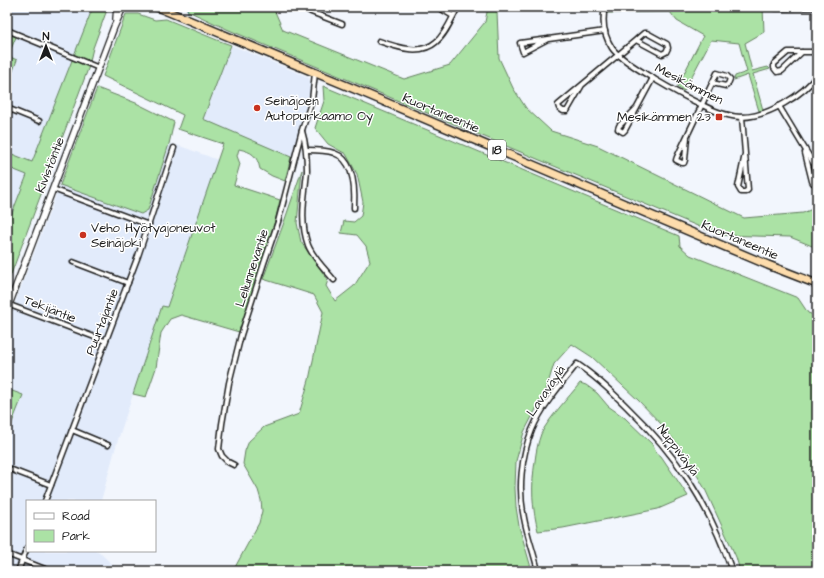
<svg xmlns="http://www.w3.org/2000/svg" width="824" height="578" font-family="'Architects Daughter',sans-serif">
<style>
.built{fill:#e2ebfb}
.green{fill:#abe2a5;stroke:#647f60}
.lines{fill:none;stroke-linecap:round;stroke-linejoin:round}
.stream{stroke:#538487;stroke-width:1}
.minor-casing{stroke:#1c1c1c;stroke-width:7}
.secondary-casing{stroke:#1c1c1c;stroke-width:8}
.trunk-casing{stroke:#1c1c1c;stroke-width:10}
.minor{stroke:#fff;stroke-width:4}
.secondary{stroke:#fff;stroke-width:5.5}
.trunk{stroke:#fddcac;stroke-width:7}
.poi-dot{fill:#c8321e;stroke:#fff;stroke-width:1.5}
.labels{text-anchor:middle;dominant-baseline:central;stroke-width:3;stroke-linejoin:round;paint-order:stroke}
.shield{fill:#fff;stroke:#606060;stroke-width:1}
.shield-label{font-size:12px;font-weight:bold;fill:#1c1c1c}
.street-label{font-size:13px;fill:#1c1c1c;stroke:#fff}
.poi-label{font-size:13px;fill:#1c1c1c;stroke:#fff;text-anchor:start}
</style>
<rect width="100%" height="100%" fill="#f2f6fd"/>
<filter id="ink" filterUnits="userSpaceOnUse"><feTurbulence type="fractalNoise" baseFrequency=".025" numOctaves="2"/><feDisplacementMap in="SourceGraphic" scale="8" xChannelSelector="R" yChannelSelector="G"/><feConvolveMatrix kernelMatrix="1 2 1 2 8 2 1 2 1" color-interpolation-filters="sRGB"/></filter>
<g filter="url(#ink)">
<g class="built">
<polygon points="7,7 93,7 7,226"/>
<polygon points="231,45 308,77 311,83 309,97 291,157 203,119"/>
<polygon points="169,144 180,146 218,160 167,308 162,306 116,446 101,501 27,501 27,551 98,551 119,571 7,571 7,435 23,395 7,389 7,324 60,185 141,214 148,210"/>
</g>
<g class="green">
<polygon points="93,7 108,7 93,48 88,69 7,285 7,226 27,175 7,167 7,152 32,162"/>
<polygon points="186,7 273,7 283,30 404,79 450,65 485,22 488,7 498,7 497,12 499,58 513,88 526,108 551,131 598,146 744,218 803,213 817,207 817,248 790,237 719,235 229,30 188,11"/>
<polygon points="608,7 763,7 764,32 745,43 752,71 768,67 770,69 753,74 763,110 759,111 748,75 734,80 735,76 747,72 739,43 711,40 684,91 677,87 703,36 677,21 670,12 607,13"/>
<path d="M 126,14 L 138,14 L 155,20 L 166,19 L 217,40 L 231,45 L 203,119 L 291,157 L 285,181 L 272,176 L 260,169 C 257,155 252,152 239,149 L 237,156 L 240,164 L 234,185 L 280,200 L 275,221 L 239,332 L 181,315 L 170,319 L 161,333 L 156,368 L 146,397 L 133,394 L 162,306 L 167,307 L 223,144 L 178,129 L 183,115 L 103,76 Z"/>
<polygon points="7,33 16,37 8,56 17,60 11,76 7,74"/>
<polygon points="323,86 679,236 680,246 690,255 798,298 808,313 814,315 817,304 817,571 740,571 736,557 705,489 686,456 664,427 638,400 592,357 572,344 554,364 546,390 524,432 516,461 515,488 516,507 519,526 532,571 233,571 259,523 262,511 261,500 258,490 243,464 245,451 249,441 264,427 299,414 309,380 323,312 314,295 263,279 283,225 302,170 297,223 301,242 328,280 326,286 335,301 354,286 370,261 366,246 357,235 341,233 344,221 354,222 361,216 363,202 357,174 346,154 328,144 315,128 324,101"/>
<polygon points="97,88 136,103 174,122 169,144 148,210 141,214 60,185"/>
<path d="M 580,383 L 586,385 L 597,393 L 608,406 L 625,418 L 652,444 L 656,452 L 661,456 L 688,496 L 658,509 L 563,528 L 538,531 C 532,506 531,487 535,461 C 536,452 538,442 541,434 C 548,419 569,397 580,383 Z"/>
<polygon points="7,389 23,395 7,435"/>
</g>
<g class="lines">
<polyline class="stream" points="187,7 188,13"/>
<g class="minor-casing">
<g id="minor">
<polyline points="303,7 311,12 342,24"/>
<polyline points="438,7 453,16"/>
<path d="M 605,7 C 602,21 604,36 612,48 C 622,63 683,96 702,105 C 714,111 729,117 742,117 C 767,117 804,95 817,75"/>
<polyline points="776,8 817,7"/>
<polyline points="7,30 99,68"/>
<polyline points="548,39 523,52 520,43 598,32 605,31"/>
<path d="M 379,41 C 396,47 420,56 436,42 C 446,34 452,18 458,7"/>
<polyline points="802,52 782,71 777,72 774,68 774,64 788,52 817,52"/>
<polyline points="812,83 817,87"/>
<polyline points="582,85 567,111 563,111 559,108 558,105 636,40 662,54 666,52 668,48 667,44 647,33 644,33 636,40"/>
<polyline points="779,106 817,169"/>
<polyline points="7,108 39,121"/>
<polyline points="637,108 619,126 618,129 623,132 625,130 653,78"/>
<polyline points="742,117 748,190 745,192 741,192 738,187 745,154"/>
<path d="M 302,131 C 306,144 307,157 307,171 C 305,196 299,220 308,245 C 313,258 325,269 334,280"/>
<polyline points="687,137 685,160 684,163 682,163 676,160 677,157 717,73 727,76 730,79 728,84 726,86 712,83"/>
<path d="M 307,150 C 315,150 326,150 334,153 C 355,160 355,191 354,208"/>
<polyline points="805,153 812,181 813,183 817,183"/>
<polyline points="53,189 149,225"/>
<polyline points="73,262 128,283"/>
<polyline points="7,304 105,341"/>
<polyline points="72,430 108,445"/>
<polyline points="234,465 228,462 222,456 219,449 222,424 229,383 241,335 264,263 278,222 302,130 312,100 315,73"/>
<polyline points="7,468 51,485"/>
<polyline points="45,501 138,256 174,148"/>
<polyline points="7,554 50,571"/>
<polyline points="18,571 27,548"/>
<path d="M 538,571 C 534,553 527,535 524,518 C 518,489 521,457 532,430 C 542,406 561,384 577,364 C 595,376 611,391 626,406 C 677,455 709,504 732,571"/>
</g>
</g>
<g class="secondary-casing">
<g id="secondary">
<polyline points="116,19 117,7"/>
<polyline points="7,310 114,27 123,7"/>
</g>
</g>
<g class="trunk-casing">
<polyline id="trunk" points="157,7 364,93 768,265 817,284"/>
</g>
<use href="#minor" class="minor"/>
<use href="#secondary" class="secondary"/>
<use href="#trunk" class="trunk"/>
</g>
</g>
<g class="poi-dot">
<circle cx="257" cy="108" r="4"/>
<rect x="715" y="113" width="8" height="8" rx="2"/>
<circle cx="83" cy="235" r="4"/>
</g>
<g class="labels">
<rect class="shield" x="488" y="140" width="18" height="20" rx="3"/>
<g class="shield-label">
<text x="497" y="150">18</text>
</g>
<g class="street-label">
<text transform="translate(689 84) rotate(27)">Mesikämmen</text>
<text transform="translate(441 113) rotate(23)">Kuortaneentie</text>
<text transform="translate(50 165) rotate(-69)">Kivistöntie</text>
<text transform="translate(740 240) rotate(23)">Kuortaneentie</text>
<text transform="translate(252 268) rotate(-72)">Lellunnevantie</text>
<text transform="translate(50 309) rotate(21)">Tekijäntie</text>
<text transform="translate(102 322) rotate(-69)">Puurtajantie</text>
<text transform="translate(546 391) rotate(-56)">Lavaväylä</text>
<text transform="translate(678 450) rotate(53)">Nuppiväylä</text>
</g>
<g class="poi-label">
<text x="265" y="101">Seinäjoen<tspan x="265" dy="15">Autopurkaamo Oy</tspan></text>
<text x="711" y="117" text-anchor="end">Mesikämmen 23</text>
<text x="91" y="228">Veho Hyötyajoneuvot<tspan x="91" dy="15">Seinäjoki</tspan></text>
</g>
</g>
<rect width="824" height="578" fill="none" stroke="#fff" stroke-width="24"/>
<rect x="12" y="12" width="800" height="554" fill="none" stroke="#1c1c1c" stroke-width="1.5" filter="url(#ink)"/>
<rect x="26" y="500" width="130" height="52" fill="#ffffff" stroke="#a4a4a4"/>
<rect x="34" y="513" width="20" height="6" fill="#ffffff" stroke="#a4a4a4"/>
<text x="62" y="520" font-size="12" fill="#1c1c1c">Road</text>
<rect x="34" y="530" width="20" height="12" fill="#abe2a5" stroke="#a4a4a4"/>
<text x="62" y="540" font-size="12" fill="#1c1c1c">Park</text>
<g transform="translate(46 46)" stroke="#ffffff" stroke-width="3" paint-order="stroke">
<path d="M0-3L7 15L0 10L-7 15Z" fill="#1c1c1c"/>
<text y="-6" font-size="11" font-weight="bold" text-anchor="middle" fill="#1c1c1c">N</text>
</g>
</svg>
